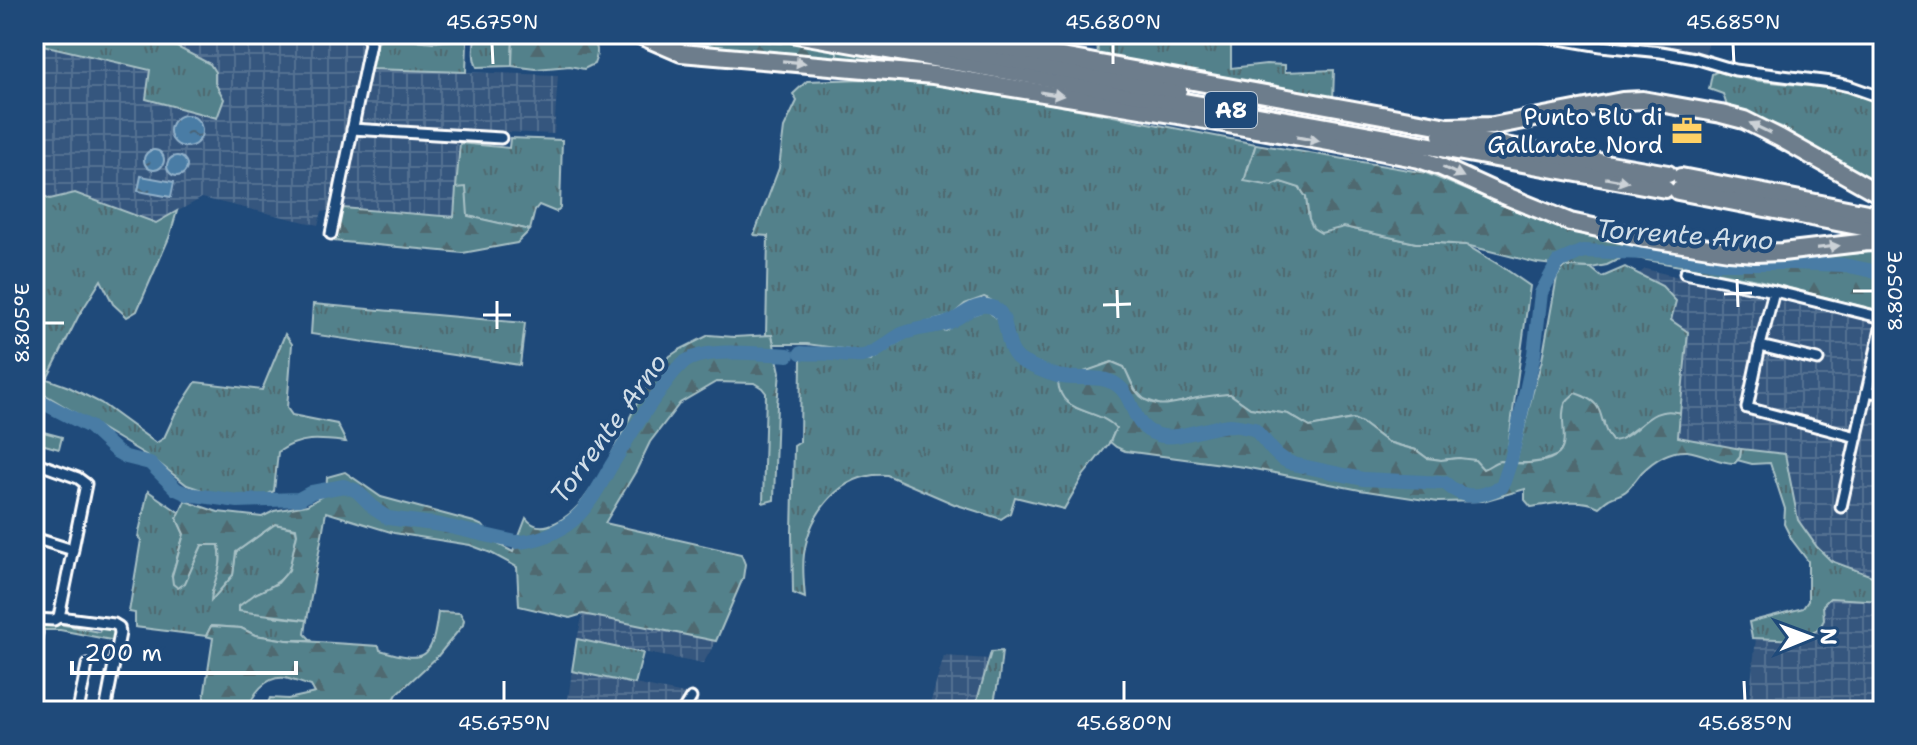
<svg xmlns="http://www.w3.org/2000/svg" width="1917" height="745" font-family="'Shantell Sans',sans-serif">
<style>
.built{fill:#35567e}
.industrial{fill:url(#industrial-grid)}
.grass{fill:url(#grass-tufts);stroke:#a8c0c5;stroke-width:2}
.forest{fill:url(#forest-firs);stroke:#a8c0c5;stroke-width:2}
.garden{fill:#52818b;stroke:#a8c0c5;stroke-width:2}
.water{fill:url(#water-ripples);stroke:#91b0c9;stroke-width:2}
.lines{fill:none;stroke-linecap:round;stroke-linejoin:round}
.river{stroke:#487ca5;stroke-width:14}
.minor-casing{stroke:#fff;stroke-width:15}
.motorway-casing{stroke:#fff;stroke-width:22}
.minor{stroke:#1f4a7a;stroke-width:9}
.motorway{stroke:#6d7d8c;stroke-width:16}
.oneway{fill:#ccd2d7}
.ticks{fill:none;stroke:#fff;stroke-width:3}
.labels{text-anchor:middle;dominant-baseline:central;stroke-width:8;stroke-linejoin:round;paint-order:stroke}
.shield{fill:#1f4a7a;stroke:#bcc9d7;stroke-width:2}
.shield-label{font-size:22px;font-weight:bold;fill:#fff}
.poi-label{font-size:24px;fill:#fff;stroke:#1f4a7a;text-anchor:end}
.water-label{font-size:26px;font-style:italic;fill:#d1dee8;stroke:#1f4a7a}
.neatline{fill:none;stroke:#fff;stroke-width:3}
.ticks-label{font-size:20px;text-anchor:middle;fill:#fff}
</style>
<defs>
<pattern id="industrial-grid" width="8" height="8" patternUnits="userSpaceOnUse" patternTransform="scale(2)"><rect width="8" height="8" fill="#35567e"/><path d="M0 4h8M4 0v8" fill="none" stroke="#536f91"/></pattern>
<pattern id="grass-tufts" width="24" height="20" patternUnits="userSpaceOnUse" patternTransform="scale(2)"><rect width="24" height="20" fill="#52818b"/><path d="M3 7l-1-3M5 7V3M7 7l1-3M15 17l-1-3M17 17v-4M19 17l1-3" fill="none" stroke="#4f696f"/></pattern>
<pattern id="forest-firs" width="22" height="20" patternUnits="userSpaceOnUse" patternTransform="scale(2)"><rect width="22" height="20" fill="#52818b"/><path d="M5 1l3.5 6h-7zM16 11l3.5 6h-7z" fill="#4f696f"/></pattern>
<pattern id="water-ripples" width="26" height="14" patternUnits="userSpaceOnUse" patternTransform="scale(2)"><rect width="26" height="14" fill="#487ca5"/><path d="M2 4q2-2 4 0t4 0M15 11q2-2 4 0t4 0" fill="none" stroke="#4a6478"/></pattern>
</defs>
<rect width="100%" height="100%" fill="#1f4a7a"/>
<filter id="ink" filterUnits="userSpaceOnUse"><feTurbulence type="fractalNoise" baseFrequency=".0125" numOctaves="2"/><feDisplacementMap in="SourceGraphic" scale="16" xChannelSelector="R" yChannelSelector="G"/><feConvolveMatrix kernelMatrix="1 2 1 2 8 2 1 2 1" color-interpolation-filters="sRGB"/></filter>
<g filter="url(#ink)">
<polygon class="built" points="1563,34 1712,34 1704,56 1595,44"/>
<g class="industrial">
<polygon points="152,34 323,34 343,40 346,34 362,44 357,69 558,75 554,134 461,130 454,217 343,208 322,212 318,225 202,198 156,223 75,193 50,199 34,191 34,43 150,70 224,99 215,83 210,64"/>
<polygon points="1645,269 1883,325 1883,580 1831,561 1817,547 1798,520 1785,454 1741,449 1677,437 1688,332 1670,320 1675,301 1662,286 1639,274"/>
<polygon points="1830,597 1883,601 1883,711 1748,711 1756,638 1800,640 1819,629 1824,620 1823,605"/>
<polygon points="583,614 716,641 703,664 577,639"/>
<polygon points="944,656 989,659 974,711 928,711"/>
<polygon points="572,671 635,684 684,694 675,711 559,711 563,705 567,707"/>
</g>
<g class="grass">
<polygon points="34,34 152,34 210,64 215,72 215,83 224,99 217,118 146,99 150,70 34,43"/>
<path d="M 485,34 L 513,35 L 512,66 L 477,67 C 472,58 474,47 475,36 Z"/>
<polygon points="704,34 755,34 786,39 781,43"/>
<polygon points="1126,34 1231,34 1231,68 1266,64 1285,65 1285,72 1334,70 1333,101 1098,57 1097,38"/>
<polygon points="393,38 433,42 465,39 467,42 466,72 370,69 379,39"/>
<polygon points="837,46 957,70 837,61"/>
<polygon points="1718,71 1752,80 1855,91 1883,103 1883,190 1856,176 1782,127 1728,109 1723,94 1709,89 1712,74"/>
<path d="M 863,79 L 945,84 L 990,92 L 1256,144 L 1247,170 L 1300,188 L 1306,197 L 1309,219 L 1416,243 L 1438,243 L 1466,245 L 1501,266 L 1530,286 L 1506,462 L 1503,461 L 1488,468 L 1483,469 L 1459,458 L 1441,460 L 1427,458 L 1416,450 L 1387,442 L 1362,423 L 1353,419 L 1310,427 L 1288,414 L 1250,408 L 1230,394 L 1193,399 L 1164,406 L 1144,399 L 1135,390 L 1124,367 L 1112,362 C 1098,367 1079,377 1063,375 C 1056,374 1048,367 1041,364 C 1026,358 1019,357 1012,342 C 1001,323 1011,307 984,297 L 965,304 L 951,316 L 901,329 L 864,352 L 807,344 L 774,344 L 772,335 L 766,335 L 768,236 L 754,235 L 779,168 L 784,128 L 797,101 L 793,94 L 807,81 Z"/>
<polygon points="510,138 562,140 560,208 556,212 539,205 535,210 530,230 467,216 466,188 456,188 460,143 509,148"/>
<path d="M 34,191 L 50,199 L 75,193 L 156,223 L 177,211 L 169,238 L 137,311 L 127,317 L 113,304 L 101,280 L 78,317 L 47,379 L 69,387 L 101,403 L 156,443 L 164,438 L 175,414 L 196,382 L 262,390 L 285,334 L 292,344 L 287,408 L 292,415 L 337,424 L 346,442 C 320,439 301,436 278,452 L 274,491 L 263,497 L 214,494 L 187,485 L 156,461 L 34,388 Z"/>
<path d="M 1565,266 L 1591,268 L 1602,277 L 1625,267 L 1662,286 L 1676,301 L 1671,320 L 1688,332 L 1680,413 C 1654,407 1637,430 1616,442 L 1612,441 L 1605,433 L 1604,422 L 1563,447 L 1558,455 L 1543,461 L 1528,463 L 1516,463 L 1532,395 L 1542,360 L 1557,277 Z"/>
<polygon points="313,304 525,323 520,365 311,334"/>
<path d="M 986,310 C 1010,326 997,337 1009,354 C 1020,367 1045,373 1060,379 L 1058,382 L 1076,408 L 1109,420 L 1116,428 L 1110,442 L 1083,476 L 1064,509 L 1015,497 L 1010,513 L 1001,519 L 954,504 L 887,475 C 842,471 810,512 804,554 C 802,568 804,584 805,598 L 793,593 L 792,533 L 794,446 L 800,442 L 801,357 L 830,357 L 846,360 L 871,361 L 910,335 L 936,329 L 946,331 L 967,317 Z"/>
<polygon points="1741,449 1785,454 1798,520 1817,547 1831,561 1883,580 1883,601 1830,598 1823,605 1824,620 1819,629 1800,640 1752,638 1749,622 1803,608 1808,601 1808,561 1792,540 1784,524 1785,509 1770,463 1752,464 1737,460 1740,457"/>
<path d="M 148,491 L 180,513 L 177,519 L 184,534 L 172,575 L 194,563 L 202,545 L 219,545 C 223,564 219,574 212,592 L 233,575 L 236,552 L 275,524 L 296,529 L 297,534 C 289,572 293,577 255,594 L 270,616 L 307,620 L 305,634 L 311,640 L 287,640 L 255,635 L 241,628 L 211,626 L 206,636 L 135,627 L 135,613 L 129,612 L 141,540 L 138,537 Z"/>
<polygon points="34,622 59,624 99,632 102,628 112,629 116,633 116,641 60,630 34,630"/>
<polygon points="577,639 643,653 635,684 572,671"/>
<polygon points="1002,651 999,678 992,711 974,711 991,652"/>
</g>
<g class="forest">
<path d="M 505,34 L 580,34 C 594,43 602,44 594,64 L 584,69 L 570,66 L 536,69 L 512,66 L 513,36 Z"/>
<polygon points="646,34 704,34 781,43 786,39 837,46 837,57 821,59 685,49"/>
<polygon points="1256,144 1426,173 1517,211 1545,220 1753,257 1800,258 1883,251 1883,302 1880,311 1758,280 1625,256 1607,265 1591,268 1570,267 1537,263 1466,245 1438,243 1416,243 1344,227 1321,233 1313,228 1309,219 1306,197 1300,188 1281,182 1272,186 1244,181"/>
<polygon points="466,187 468,216 530,230 517,243 463,253 334,241 343,208 454,217 456,188"/>
<path d="M 709,335 L 734,337 L 772,335 L 780,372 L 777,405 L 774,500 L 763,503 L 766,393 L 762,388 L 754,383 L 716,382 L 680,403 L 650,442 L 636,471 L 605,523 L 741,554 L 745,564 L 743,578 L 716,641 L 583,614 L 570,618 L 519,606 L 517,567 L 491,553 L 470,545 L 394,533 L 326,512 L 307,620 L 239,611 L 239,606 L 255,594 L 278,583 L 289,570 L 297,534 L 296,528 L 275,524 L 236,552 L 233,575 L 211,601 C 212,579 225,570 219,545 L 202,545 L 185,583 L 178,588 L 173,584 L 172,576 L 184,534 L 177,519 L 185,501 L 218,512 L 262,517 L 274,511 L 307,505 L 326,494 L 327,477 L 345,472 L 381,497 L 474,522 L 483,526 L 496,543 L 513,552 L 526,518 C 542,539 571,515 583,500 C 615,459 631,405 661,362 L 679,350 Z"/>
<path d="M 1112,362 L 1124,367 C 1128,374 1131,383 1135,390 C 1151,412 1172,404 1193,399 C 1205,396 1218,395 1230,394 L 1250,408 L 1288,414 L 1310,427 L 1353,419 L 1362,423 L 1387,442 L 1416,450 L 1427,458 L 1441,460 L 1459,458 L 1475,460 L 1483,469 C 1490,467 1493,462 1500,461 C 1505,461 1508,462 1512,463 C 1526,464 1544,464 1556,456 C 1572,446 1557,418 1566,402 C 1568,399 1572,396 1575,393 C 1610,404 1595,419 1612,441 C 1638,439 1646,403 1680,413 L 1678,437 L 1741,449 L 1740,457 L 1735,463 C 1720,464 1704,453 1687,451 C 1669,450 1654,460 1642,472 C 1637,478 1632,486 1626,491 C 1621,495 1614,496 1609,499 C 1605,501 1602,505 1599,507 C 1579,497 1553,504 1531,507 L 1525,500 L 1525,489 L 1483,501 L 1438,502 L 1360,490 L 1244,467 L 1125,451 L 1116,447 L 1110,442 L 1116,428 C 1097,407 1060,416 1058,381 L 1064,375 L 1081,373 Z"/>
<path d="M 438,612 L 460,613 L 464,620 L 463,625 L 437,657 L 397,694 L 388,711 L 265,711 L 270,698 L 288,699 L 315,693 L 311,686 C 303,684 294,680 285,678 C 266,676 251,694 249,711 L 202,711 L 213,638 L 206,636 L 211,626 L 241,628 L 255,635 L 287,640 L 379,646 L 380,650 C 427,664 432,659 438,612 Z"/>
</g>
<polygon class="garden" points="36,430 62,437 59,449 34,442"/>
<g class="water">
<circle cx="186" cy="131" r="16"/>
<circle cx="154" cy="160" r="10"/>
<circle cx="177" cy="166" r="10"/>
<polygon points="141,176 174,182 171,197 138,191"/>
</g>
<g class="lines">
<g class="river">
<path d="M 801,353 C 812,354 822,353 832,354 C 842,355 853,357 863,356 C 878,353 886,343 900,335 C 915,327 931,329 947,323 C 962,318 974,301 992,307 C 1013,314 1000,350 1023,362 C 1036,368 1049,375 1063,377 C 1080,380 1101,374 1117,385 C 1136,398 1130,427 1158,435 C 1176,441 1210,426 1230,425 C 1238,425 1247,428 1254,429 C 1269,443 1272,456 1293,464 L 1363,479 L 1445,483 C 1465,501 1480,497 1502,487 L 1511,460 L 1534,354 L 1541,293 L 1558,262 L 1583,251 L 1648,253 L 1718,263 L 1792,263 L 1844,265 L 1883,273"/>
<path d="M 34,398 L 90,427 L 117,452 L 126,457 L 150,463 L 176,489 L 187,494 L 238,501 L 299,499 L 312,492 L 344,486 L 357,491 L 376,510 L 388,518 L 441,525 L 516,542 C 535,542 557,533 572,521 C 589,507 600,485 611,466 C 627,440 642,414 661,389 C 669,378 677,365 690,359 C 713,348 762,354 788,355"/>
</g>
<g class="minor-casing">
<g id="minor">
<polyline points="1010,34 1012,38 1016,40 1084,34"/>
<polyline points="1530,34 1601,46 1661,52 1695,58 1735,70 1831,82 1849,86 1883,98"/>
<polyline points="352,129 501,138"/>
<polyline points="331,234 370,43 366,34"/>
<polyline points="1685,273 1774,291 1883,318"/>
<polyline points="1774,291 1760,346 1747,408 1857,437"/>
<polyline points="1760,346 1818,360"/>
<polyline points="1867,391 1883,394"/>
<polyline points="34,462 78,478 86,484 59,617"/>
<polyline points="1841,507 1883,320"/>
<polyline points="34,538 73,550"/>
<polyline points="34,619 54,620 59,617 114,624 119,627 120,633 105,711"/>
<polyline points="34,647 37,633"/>
<polyline points="78,711 87,665"/>
<polyline points="683,711 691,698"/>
</g>
</g>
<g class="motorway-casing">
<g id="motorway">
<polyline points="637,34 681,53 933,75 1178,115 1378,151 1419,159 1439,166 1494,191 1570,222 1644,238 1729,251 1755,253 1782,252 1868,242 1883,243"/>
<polyline points="796,34 1315,125 1665,189"/>
<polyline points="872,34 1178,90"/>
<polyline points="934,34 1448,127 1493,126 1622,101 1643,100 1721,114 1744,120 1780,138 1883,196"/>
<polyline points="1441,135 1668,174"/>
<polyline points="1681,177 1883,216"/>
<polyline points="1678,191 1883,231"/>
</g>
</g>
<use href="#minor" class="minor"/>
<use href="#motorway" class="motorway"/>
</g>
<defs><path id="oneway-solid" d="M-6-.8H1V-3.2L6.5 0L1 3.2V.8H-6Z" transform="scale(2)"/></defs>
<g class="oneway">
<use href="#oneway-solid" transform="translate(794 62) rotate(5)"/>
<use href="#oneway-solid" transform="translate(1052 94) rotate(9)"/>
<use href="#oneway-solid" transform="translate(1760 128) rotate(-154)"/>
<use href="#oneway-solid" transform="translate(1308 139) rotate(10)"/>
<use href="#oneway-solid" transform="translate(1453 172) rotate(25)"/>
<use href="#oneway-solid" transform="translate(1617 180) rotate(10)"/>
<use href="#oneway-solid" transform="translate(1828 247) rotate(-7)"/>
</g>
</g>
<path class="ticks" d="M 492,44 L 493,64M 1113,44 L 1113,64M 1733,44 L 1734,64M 1737,279 L 1738,307M 1117,290 L 1118,318M 1853,291 L 1873,291M 1724,294 L 1752,293M 497,301 L 497,329M 1103,305 L 1131,304M 483,315 L 511,315M 44,323 L 64,323M 504,681 L 504,701M 1124,681 L 1124,701M 1744,681 L 1745,701"/>
<defs>
<g id="office-bare" transform="scale(2.4)"><path d="M-6-3h4V-5.5h4V-3h4V5H-6ZM-1-4.5V-3h2v-1.5ZM-6 0V1H6V0Z" fill="#ffd166" stroke="#1f4a7a" stroke-width="2.5" paint-order="stroke"/></g>
</defs>
<g fill-rule="evenodd">
<use href="#office-bare" x="1687" y="131"/>
</g>
<g class="labels">
<rect class="shield" x="1205" y="92" width="52" height="36" rx="6"/>
<g class="shield-label">
<text x="1231" y="110">A8</text>
</g>
<g class="poi-label">
<text x="1663" y="117">Punto Blu di<tspan x="1663" dy="28">Gallarate Nord</tspan></text>
</g>
<g class="water-label">
<text transform="translate(1685 234) rotate(4)">Torrente Arno</text>
<text transform="translate(608 428) rotate(-54)">Torrente Arno</text>
</g>
</g>
<rect width="1917" height="745" fill="none" stroke="#1f4a7a" stroke-width="88"/>
<g transform="translate(1809 637) rotate(89)" stroke="#1f4a7a" stroke-width="6" paint-order="stroke">
<path d="M0-6L14 30L0 20L-14 30Z" fill="#ffffff"/>
<text y="-12" font-size="22" font-weight="bold" text-anchor="middle" fill="#ffffff">N</text>
</g>
<path d="M72 661v12h224v-12" fill="none" stroke="#ffffff" stroke-width="4"/>
<text x="84" y="661" font-size="24" fill="#ffffff" stroke="#1f4a7a" stroke-width="6" paint-order="stroke">200 m</text>
<rect x="44" y="44" width="1829" height="657" class="neatline"/>
<g class="ticks-label">
<text x="492" y="29">45.675°N</text>
<text x="1113" y="29">45.680°N</text>
<text x="1733" y="29">45.685°N</text>
<text transform="translate(1895 291) rotate(-90)" y="7">8.805°E</text>
<text transform="translate(22 323) rotate(-90)" y="7">8.805°E</text>
<text x="504" y="730">45.675°N</text>
<text x="1124" y="730">45.680°N</text>
<text x="1745" y="730">45.685°N</text>
</g>
</svg>
